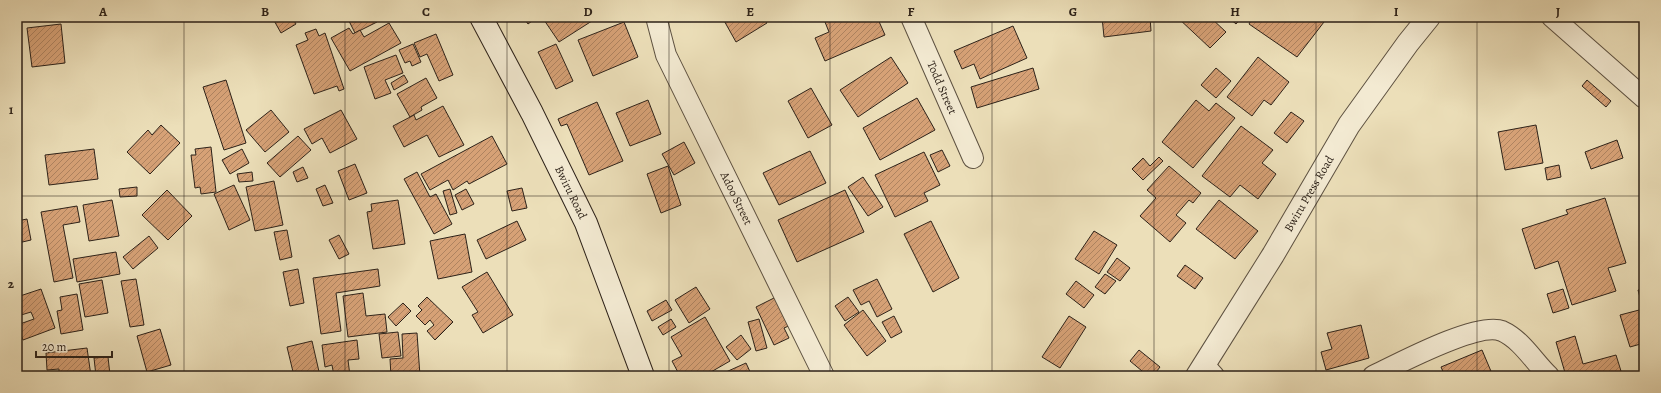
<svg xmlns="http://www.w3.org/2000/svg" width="1661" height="393" font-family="Alegreya,serif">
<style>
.building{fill:url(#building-hatch);stroke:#2d2219}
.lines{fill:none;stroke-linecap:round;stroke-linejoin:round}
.minor-casing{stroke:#5d5141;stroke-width:22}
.tertiary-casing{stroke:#5d5141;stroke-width:24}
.secondary-casing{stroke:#2d2219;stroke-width:24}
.minor{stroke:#f3ead2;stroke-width:20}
.tertiary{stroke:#f3ead2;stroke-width:22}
.secondary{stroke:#f3ead2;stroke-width:22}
.grid{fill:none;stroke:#2d2219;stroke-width:1;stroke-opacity:0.55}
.labels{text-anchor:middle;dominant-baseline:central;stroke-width:3;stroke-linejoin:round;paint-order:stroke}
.street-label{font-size:12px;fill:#2d2219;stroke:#f3ead2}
.neatline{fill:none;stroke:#2d2219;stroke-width:1.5}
.grid-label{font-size:13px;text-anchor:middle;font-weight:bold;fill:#2d2219}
</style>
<defs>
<pattern id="building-hatch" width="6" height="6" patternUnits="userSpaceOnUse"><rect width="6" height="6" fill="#d6a176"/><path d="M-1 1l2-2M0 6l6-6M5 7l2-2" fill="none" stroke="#ae8360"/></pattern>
</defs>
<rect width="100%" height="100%" fill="#ecdfb9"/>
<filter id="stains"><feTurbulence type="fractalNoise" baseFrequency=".005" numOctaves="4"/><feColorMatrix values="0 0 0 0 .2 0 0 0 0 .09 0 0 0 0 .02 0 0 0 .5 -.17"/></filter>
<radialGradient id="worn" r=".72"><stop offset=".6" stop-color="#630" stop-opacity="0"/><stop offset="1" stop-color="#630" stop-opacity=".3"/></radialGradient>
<g class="building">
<polygon points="272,17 292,17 296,24 281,33"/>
<polygon points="347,17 377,17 375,18 377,22 355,33"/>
<polygon points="523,17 535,17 536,18 528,24"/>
<polygon points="542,17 594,17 595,19 559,42"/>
<polygon points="722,17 763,17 767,23 736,42"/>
<polygon points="823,17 877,17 885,35 825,61 815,38 829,32"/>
<polygon points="1102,17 1150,17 1151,31 1104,37"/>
<polygon points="1177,17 1210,17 1226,32 1210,48"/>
<polygon points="1228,17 1242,17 1236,24"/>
<polygon points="1253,17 1318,17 1324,22 1297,57 1249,24"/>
<polygon points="624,22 638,57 593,76 578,40"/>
<polygon points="389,23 401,43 350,71 331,38 349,28 353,34 360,30 364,37"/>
<polygon points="61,24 65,63 32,67 27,28"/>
<polygon points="1013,26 1027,58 980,79 974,64 962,69 954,51"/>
<polygon points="316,29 319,36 325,33 344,89 339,91 337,86 314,94 296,45 308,40 305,33"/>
<polygon points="436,34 453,75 439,81 427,54 420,57 414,43"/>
<polygon points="413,44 421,62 412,66 410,61 405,63 399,50"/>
<polygon points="556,44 573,81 556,89 538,52"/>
<polygon points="396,55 403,73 385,80 391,93 375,99 364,67"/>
<polygon points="891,57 908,83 858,117 840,90"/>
<polygon points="1258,57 1289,82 1271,105 1264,100 1252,116 1227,97"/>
<polygon points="1033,68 1039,89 977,108 971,87"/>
<polygon points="1216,68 1231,81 1216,98 1201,85"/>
<polygon points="404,75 408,82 394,90 391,83"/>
<polygon points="426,78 437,98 421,107 422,110 410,117 397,94"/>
<polygon points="226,80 246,143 224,150 203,87"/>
<polygon points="1587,80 1611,101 1606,107 1582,86"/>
<polygon points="811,88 832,125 808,138 788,101"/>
<polygon points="917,98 935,130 880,160 863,128"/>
<polygon points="648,100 661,134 630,146 616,113"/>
<polygon points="1196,100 1209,111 1216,103 1235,118 1193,168 1162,142"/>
<polygon points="597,102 623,161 589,175 567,124 561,126 558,119"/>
<polygon points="443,106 464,145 439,157 427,135 404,147 393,126 414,115 416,120"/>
<polygon points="271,110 289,132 265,152 246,130"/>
<polygon points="341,110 357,139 330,153 322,138 312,144 304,129"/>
<polygon points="1291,112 1304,121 1287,143 1274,133"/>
<polygon points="161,125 180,143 150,174 127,152 148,130 152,135"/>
<polygon points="1536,125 1543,163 1505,170 1498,132"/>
<polygon points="1241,126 1273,150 1262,163 1276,174 1258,199 1240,185 1230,197 1202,176"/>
<polygon points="298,136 311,150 280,177 267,163"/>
<polygon points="492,136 507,164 469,184 467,181 453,190 448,180 430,190 421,174"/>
<polygon points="1617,140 1623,158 1591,169 1585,152"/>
<polygon points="684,142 695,163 674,175 662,154"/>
<polygon points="211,147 216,192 201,194 200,187 195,188 191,155 196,155 195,149"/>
<polygon points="94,149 98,179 49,185 45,155"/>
<polygon points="242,149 249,163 230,174 222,160"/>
<polygon points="942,150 950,166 938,172 930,155"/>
<polygon points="810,151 826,183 779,205 763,173"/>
<polygon points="924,152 940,185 924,193 928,201 895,217 875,175"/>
<polygon points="1159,157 1163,161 1143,180 1132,169 1143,158 1150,166"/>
<polygon points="355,164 367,193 349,200 338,171"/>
<polygon points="1559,165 1561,177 1547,180 1545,168"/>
<polygon points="668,166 681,205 661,213 647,174"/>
<polygon points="1169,166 1201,193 1193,203 1189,200 1176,215 1186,223 1170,242 1140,216 1156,198 1147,190"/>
<polygon points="303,167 308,178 297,182 293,172"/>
<polygon points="252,172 253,181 239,182 237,174"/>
<polygon points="417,172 430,197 436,194 452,224 434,234 404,179"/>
<polygon points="863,177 883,207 868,216 848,187"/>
<polygon points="274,181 283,225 255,231 246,187"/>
<polygon points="234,185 250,220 229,230 214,194"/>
<polygon points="325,185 333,203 323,206 316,189"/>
<polygon points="137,187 137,196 120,197 119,189"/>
<polygon points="522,188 527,208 512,211 507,191"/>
<polygon points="450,189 457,213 450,215 443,191"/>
<polygon points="466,189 474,204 462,210 455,195"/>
<polygon points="167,190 192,216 168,240 142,215"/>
<polygon points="845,190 864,232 797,262 778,220"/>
<polygon points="1605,198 1626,263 1608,268 1616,291 1572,305 1558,261 1535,269 1522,229 1568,214 1566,210"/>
<polygon points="112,200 119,236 89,241 83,205"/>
<polygon points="398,200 405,244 373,249 367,212 372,211 371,204"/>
<polygon points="1219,200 1258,231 1235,259 1196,229"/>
<polygon points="77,206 80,222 63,225 73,278 54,282 41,212"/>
<polygon points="27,219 31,240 18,243 21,260 17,261 17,221"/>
<polygon points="517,221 526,240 486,259 477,240"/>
<polygon points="931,221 959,278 933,292 904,234"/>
<polygon points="287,230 292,257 280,260 274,232"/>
<polygon points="1094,231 1117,245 1099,274 1075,259"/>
<polygon points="465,234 472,272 438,279 430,241"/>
<polygon points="339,235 349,254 339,259 329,240"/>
<polygon points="149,236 158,248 133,269 123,257"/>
<polygon points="116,252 120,274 77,282 73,259"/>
<polygon points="1117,258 1130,268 1120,281 1107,272"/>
<polygon points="1185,265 1203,278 1195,289 1177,276"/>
<polygon points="298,269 304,303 290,306 283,272"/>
<polygon points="378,269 380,286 336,293 341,331 321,334 313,278"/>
<polygon points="487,272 513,315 483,333 472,315 478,312 462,287"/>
<polygon points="1105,274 1116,281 1105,294 1095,287"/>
<polygon points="136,279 144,325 130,327 121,281"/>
<polygon points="877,279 892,309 877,317 869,301 861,305 853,290"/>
<polygon points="102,280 108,313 85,317 79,284"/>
<polygon points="1076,281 1094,295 1084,308 1066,294"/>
<polygon points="696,287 710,309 689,323 675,300"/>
<polygon points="41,289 55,328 23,340 17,325 34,319 31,312 21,315 17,304 17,297"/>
<polygon points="1563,289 1569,308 1553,313 1547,294"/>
<polygon points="1644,289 1644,343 1630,347 1620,315 1643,309 1638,290"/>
<polygon points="363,293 366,316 385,314 387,332 348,337 343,296"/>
<polygon points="77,294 83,330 61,334 57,311 62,310 60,297"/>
<polygon points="778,296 791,325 784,328 789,338 774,345 756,307"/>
<polygon points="427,297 453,322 435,340 427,331 434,325 430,320 425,325 416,316 422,310 418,306"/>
<polygon points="848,297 859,312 845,321 835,306"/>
<polygon points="666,300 672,310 652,321 647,311"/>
<polygon points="403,303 411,311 396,326 388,317"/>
<polygon points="863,310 886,341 867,356 844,325"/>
<polygon points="894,316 902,332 891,338 882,322"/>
<polygon points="1069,316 1086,327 1060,368 1042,357"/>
<polygon points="705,317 730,361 704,376 680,376 672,361 682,356 671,337"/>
<polygon points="671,319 676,327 663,335 658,327"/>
<polygon points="759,319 767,348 756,351 748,322"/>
<polygon points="1361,325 1369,358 1326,370 1321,352 1332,349 1327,333"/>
<polygon points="160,329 171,365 147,372 137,336"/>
<polygon points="398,332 401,356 382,358 379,334"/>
<polygon points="417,333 420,376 391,376 390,359 403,358 402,334"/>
<polygon points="741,335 751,349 737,360 726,347"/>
<polygon points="1575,336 1583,364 1616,355 1621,371 1602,376 1566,376 1556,342"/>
<polygon points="357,340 359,359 348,360 350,376 334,376 332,365 325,367 322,345"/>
<polygon points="312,341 320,376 294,376 287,347"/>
<polygon points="87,348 91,376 59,376 59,369 47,370 46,353"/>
<polygon points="1139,350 1160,367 1153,376 1148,376 1130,361"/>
<polygon points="1482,350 1493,376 1445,376 1441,367"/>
<polygon points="108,357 110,375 96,376 94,358"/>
<polygon points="746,363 752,376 717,376"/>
</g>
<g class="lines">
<g class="minor-casing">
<g id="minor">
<path id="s1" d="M 656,17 L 666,55 L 824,376"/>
<path id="s2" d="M 911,17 L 973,158"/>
<polyline points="1552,17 1644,98"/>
<polyline points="1204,365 1214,376"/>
<path d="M 1373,376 C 1398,364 1478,321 1502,331 C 1522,340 1534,362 1549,376"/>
</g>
</g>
<g class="tertiary-casing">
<g id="tertiary">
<path id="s3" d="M 1197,376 L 1273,255 L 1349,125 L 1408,43 L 1429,17"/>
</g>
</g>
<g class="secondary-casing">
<g id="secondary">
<path id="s4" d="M 481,17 L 532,113 L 586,223 L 643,376"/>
</g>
</g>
<use href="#minor" class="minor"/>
<use href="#tertiary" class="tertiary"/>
<use href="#secondary" class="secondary"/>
</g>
<path class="grid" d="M 184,17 L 184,376M 345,17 L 345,376M 507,17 L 507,376M 669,17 L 669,376M 830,17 L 830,376M 992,17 L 992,376M 1154,17 L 1154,376M 1316,17 L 1316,376M 1477,17 L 1477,376M 17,196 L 1644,196"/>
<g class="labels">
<g class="street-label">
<text stroke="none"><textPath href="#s2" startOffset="77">Todd Street</textPath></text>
<text stroke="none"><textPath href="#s4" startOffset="197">Bwiru Road</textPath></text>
<text stroke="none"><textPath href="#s3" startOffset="214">Bwiru Press Road</textPath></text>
<text stroke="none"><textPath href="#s1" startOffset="199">Adoo Street</textPath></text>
</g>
</g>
<rect width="1661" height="393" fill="none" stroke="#ecdfb9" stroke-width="44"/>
<path d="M36 351v6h76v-6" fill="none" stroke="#2d2219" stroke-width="2"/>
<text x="42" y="351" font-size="12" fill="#2d2219" stroke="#f3ead2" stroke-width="3" paint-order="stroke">20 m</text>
<rect x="22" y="22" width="1617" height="349" class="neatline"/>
<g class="grid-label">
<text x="103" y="16">A</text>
<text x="265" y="16">B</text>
<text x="426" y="16">C</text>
<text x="588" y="16">D</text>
<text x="750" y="16">E</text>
<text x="911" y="16">F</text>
<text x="1073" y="16">G</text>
<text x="1235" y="16">H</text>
<text x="1396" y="16">I</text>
<text x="1558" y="16">J</text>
<text x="11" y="114">1</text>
<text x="11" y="288">2</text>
</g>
<rect width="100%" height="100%" filter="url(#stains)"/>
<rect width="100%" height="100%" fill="url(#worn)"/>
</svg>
